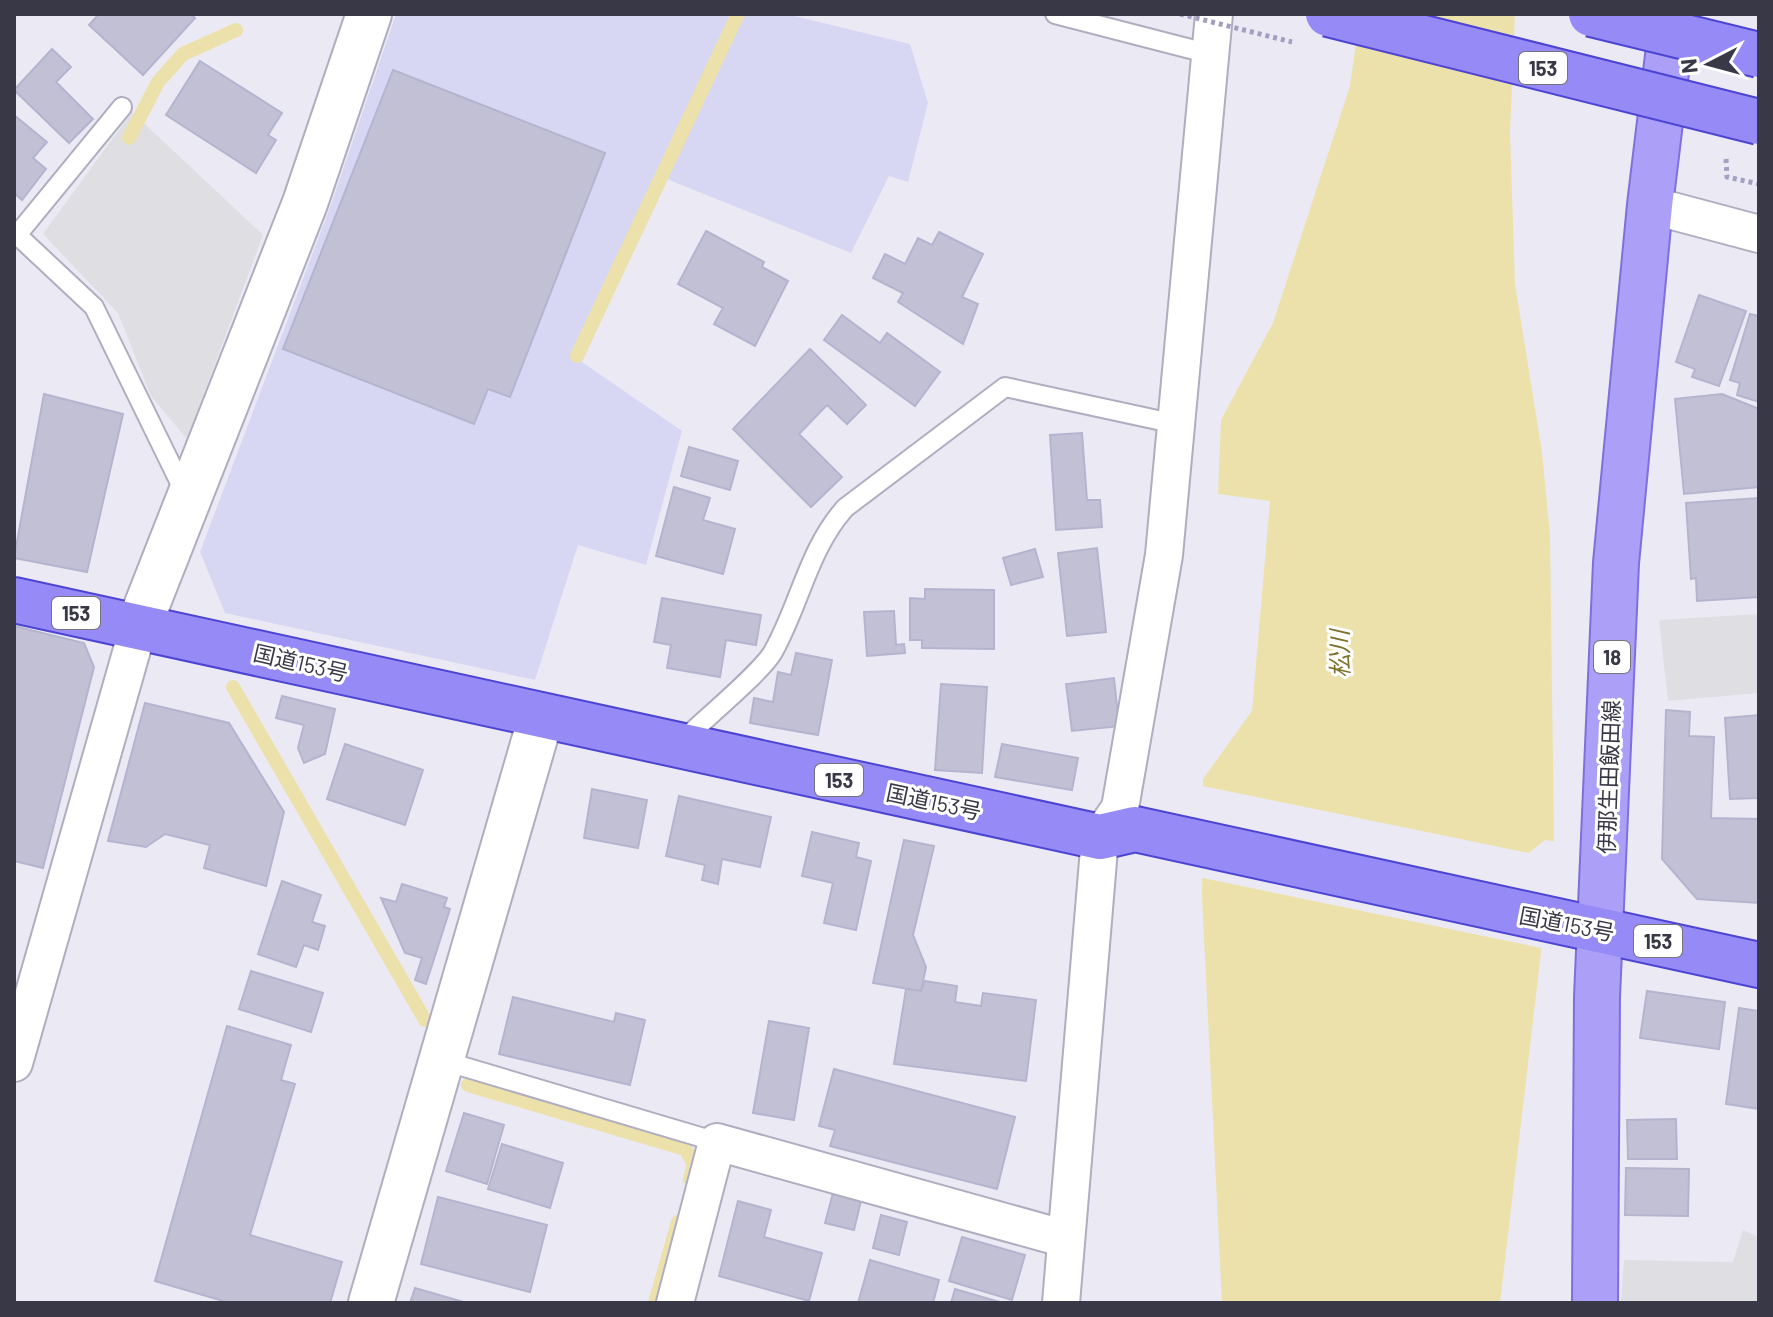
<svg xmlns="http://www.w3.org/2000/svg" width="1773" height="1317" font-family="Barlow,'Noto Sans JP',sans-serif">
<style>
.commercial{fill:#d7d7f4}
.parking{fill:#dedee3}
.water{fill:#ece1ab}
.pier{fill:#ebeaf4}
.lines{fill:none;stroke-linecap:round;stroke-linejoin:round}
.stream{stroke:#ece1ab;stroke-width:14}
.building{fill:#c1c0d5;stroke:#b5b4cf;stroke-width:2}
.service-casing{stroke:#afadbf;stroke-width:22}
.minor-casing{stroke:#afadbf;stroke-width:40}
.tertiary-casing{stroke:#afadbf;stroke-width:48}
.primary-casing{stroke:#7e70dc;stroke-width:48}
.trunk-casing{stroke:#4d44d3;stroke-width:48}
.path{stroke:#a29fc0;stroke-width:5;stroke-dasharray:4 4;stroke-linecap:butt}
.service{stroke:#fff;stroke-width:18}
.minor{stroke:#fff;stroke-width:36}
.tertiary{stroke:#fff;stroke-width:44}
.primary{stroke:#ac9ff7;stroke-width:44}
.trunk{stroke:#968af6;stroke-width:44}
.trunk-bridge-casing{stroke:#4d44d3;stroke-width:48;stroke-linecap:butt}
.path-bridge{stroke:#a29fc0;stroke-width:5;stroke-dasharray:4 4;stroke-linecap:butt}
.trunk-bridge{stroke:#968af6;stroke-width:44}
.labels{text-anchor:middle;dominant-baseline:central;stroke-width:6;stroke-linejoin:round;paint-order:stroke}
.shield{fill:#fff;stroke:#74747e;stroke-width:2}
.shield-label{font-size:20px;font-weight:bold;fill:#393847}
.street-label{font-size:22px;fill:#393847;stroke:#fff}
.water-label{font-size:24px;font-style:italic;fill:#7e722c;stroke:#fff}
</style>
<rect width="100%" height="100%" fill="#ebeaf4"/>
<polygon class="commercial" points="396,14 786,14 910,44 928,103 908,182 889,176 851,253 659,176 582,362 682,431 646,565 578,545 535,680 225,613 200,552 332,202"/>
<g class="parking">
<polygon points="132,112 263,235 187,439 151,396 118,313 43,234"/>
<polygon points="1759,614 1759,693 1668,701 1659,620"/>
<polygon points="1743,1230 1759,1237 1759,1303 1621,1303 1624,1260 1733,1262"/>
</g>
<polygon class="water" points="1360,14 1515,14 1510,132 1515,284 1542,452 1550,535 1554,841 1500,1303 1222,1303 1202,897 1203,779 1252,711 1270,501 1218,494 1221,420 1273,323 1350,86"/>
<polygon class="pier" points="1198,785 1529,853 1545,840 1558,842 1546,949 1198,877"/>
<g class="lines">
<g class="stream">
<polyline points="129,138 158,82 183,54 236,30"/>
<polyline points="577,356 738,14"/>
<polyline points="233,687 425,1020"/>
<polyline points="468,1085 685,1149 694,1164 690,1179"/>
<polyline points="655,1303 678,1222"/>
</g>
</g>
<g class="building">
<polygon points="99,14 191,14 195,18 143,75 89,25"/>
<polygon points="52,49 71,67 56,82 93,119 69,143 14,90"/>
<polygon points="200,61 282,113 268,135 276,140 256,173 166,115"/>
<polygon points="393,70 605,153 510,397 488,389 474,424 283,349"/>
<polygon points="14,115 47,142 33,158 46,169 22,200 14,193"/>
<polygon points="706,231 764,262 762,267 788,281 755,346 714,324 723,308 678,284"/>
<polygon points="939,232 983,254 962,297 978,304 963,344 898,302 903,293 873,278 885,254 905,264 918,238 932,245"/>
<polygon points="1699,295 1746,311 1719,386 1692,377 1695,369 1676,362"/>
<polygon points="1750,314 1759,316 1759,402 1737,395 1740,383 1730,380"/>
<polygon points="842,315 880,343 887,333 940,372 915,406 824,340"/>
<polygon points="810,349 866,405 847,424 827,405 799,434 842,477 811,507 733,429"/>
<polygon points="44,394 123,414 87,572 14,558"/>
<polygon points="1722,394 1759,409 1759,487 1684,494 1675,399"/>
<polygon points="1082,433 1087,500 1100,500 1102,527 1056,530 1050,435"/>
<polygon points="689,447 738,461 730,490 681,476"/>
<polygon points="674,487 710,498 703,520 735,529 723,574 656,556"/>
<polygon points="1759,498 1759,597 1697,601 1696,578 1691,579 1686,503"/>
<polygon points="1097,548 1106,632 1067,636 1058,553"/>
<polygon points="1035,549 1043,577 1011,585 1003,558"/>
<polygon points="925,589 994,590 994,649 922,648 922,640 910,640 910,598 925,599"/>
<polygon points="662,598 761,615 756,645 726,640 720,677 667,668 671,645 654,642"/>
<polygon points="894,611 896,645 904,644 905,653 867,656 864,612"/>
<polygon points="14,626 84,643 94,667 43,868 14,861"/>
<polygon points="796,653 832,660 818,735 750,723 754,698 773,702 778,672 791,675"/>
<polygon points="1114,678 1119,726 1072,731 1066,684"/>
<polygon points="941,684 987,687 982,773 935,770"/>
<polygon points="282,696 335,709 325,754 304,763 298,748 304,725 276,718"/>
<polygon points="145,703 229,723 284,812 266,886 204,868 210,845 165,834 146,847 108,841"/>
<polygon points="1666,710 1690,712 1689,736 1714,737 1711,818 1759,819 1759,903 1697,899 1662,859"/>
<polygon points="1759,715 1759,798 1730,799 1725,718"/>
<polygon points="345,744 423,770 405,825 327,799"/>
<polygon points="1002,744 1078,758 1072,790 995,777"/>
<polygon points="592,789 647,800 638,848 584,838"/>
<polygon points="679,796 771,817 760,867 722,859 718,884 702,880 705,865 666,856"/>
<polygon points="812,832 859,843 856,857 871,861 856,930 824,923 833,883 802,876"/>
<polygon points="904,840 934,846 913,935 926,967 921,991 873,983"/>
<polygon points="282,881 321,895 312,922 325,926 318,950 304,945 296,967 258,954"/>
<polygon points="402,884 447,898 444,907 450,909 426,984 415,980 422,958 405,953 381,898 396,902"/>
<polygon points="251,971 323,993 311,1032 239,1009"/>
<polygon points="925,981 957,986 955,1002 981,1006 983,993 1036,1000 1026,1081 894,1064 906,989 921,991"/>
<polygon points="1647,991 1725,1002 1719,1049 1640,1038"/>
<polygon points="513,997 614,1022 616,1013 645,1020 630,1085 499,1054"/>
<polygon points="1739,1008 1759,1011 1759,1109 1726,1104"/>
<polygon points="769,1021 809,1028 794,1120 753,1113"/>
<polygon points="227,1026 291,1045 281,1080 295,1084 250,1235 342,1262 330,1303 230,1303 155,1281"/>
<polygon points="834,1069 1015,1117 997,1189 830,1146 835,1130 819,1126"/>
<polygon points="464,1113 504,1125 487,1184 446,1171"/>
<polygon points="1676,1119 1677,1159 1628,1159 1627,1120"/>
<polygon points="502,1144 563,1163 550,1208 488,1189"/>
<polygon points="1626,1168 1689,1169 1688,1216 1625,1215"/>
<polygon points="833,1193 861,1201 854,1230 825,1223"/>
<polygon points="438,1197 547,1225 530,1292 421,1264"/>
<polygon points="738,1201 771,1210 764,1237 822,1253 809,1301 719,1276"/>
<polygon points="881,1215 907,1222 899,1255 873,1248"/>
<polygon points="962,1237 1025,1255 1012,1300 949,1281"/>
<polygon points="870,1260 939,1280 933,1303 858,1303"/>
<polygon points="415,1288 467,1303 410,1303"/>
<polygon points="955,1289 1003,1303 951,1303"/>
</g>
<g class="lines">
<g class="service-casing">
<g id="service">
<polyline points="1055,14 1210,54"/>
<polyline points="14,232 94,307 185,493"/>
<polyline points="17,235 122,107"/>
<path d="M 680,743 C 701,722 761,673 773,652 C 800,604 808,550 845,508 L 1005,387 L 1176,424"/>
<polyline points="441,1060 717,1142"/>
</g>
</g>
<g class="minor-casing">
<g id="minor">
<polyline points="1650,205 1759,234"/>
<polyline points="14,1063 139,625"/>
<polyline points="675,1303 717,1142 1066,1239"/>
<polyline points="1061,1303 1100,837 1120,808 1164,555 1214,14"/>
</g>
</g>
<g class="tertiary-casing">
<g id="tertiary">
<polyline points="139,625 305,203 369,14"/>
<polyline points="371,1303 541,717"/>
</g>
</g>
<g class="primary-casing">
<polyline id="primary" points="1595,1303 1597,997 1616,563 1650,205 1673,14"/>
</g>
<g class="trunk-casing">
<polyline id="trunk" points="14,600 1100,837 1135,829 1759,965"/>
</g>
<polyline class="path" points="1726,159 1727,177 1759,184"/>
<use href="#service" class="service"/>
<use href="#minor" class="minor"/>
<use href="#tertiary" class="tertiary"/>
<use href="#primary" class="primary"/>
<use href="#trunk" class="trunk"/>
<g class="trunk-bridge-casing">
<g id="trunk-bridge">
<polyline points="1328,14 1759,122"/>
<polyline points="1591,14 1759,55"/>
</g>
</g>
<polyline class="path-bridge" points="1180,14 1292,42"/>
<use href="#trunk-bridge" class="trunk-bridge"/>
</g>
<g class="labels">
<g class="shield">
<rect x="1519" y="52" width="48" height="32" rx="6"/>
<rect x="52" y="597" width="48" height="32" rx="6"/>
<rect x="1594" y="641" width="36" height="32" rx="6"/>
<rect x="815" y="764" width="48" height="32" rx="6"/>
<rect x="1634" y="925" width="48" height="32" rx="6"/>
</g>
<g class="shield-label">
<text x="1543" y="68">153</text>
<text x="76" y="613">153</text>
<text x="1612" y="657">18</text>
<text x="839" y="780">153</text>
<text x="1658" y="941">153</text>
</g>
<g class="street-label">
<text transform="translate(301 662) rotate(13)">国道153号</text>
<text transform="translate(1608 777) rotate(-88)">伊那生田飯田線</text>
<text transform="translate(934 801) rotate(12)">国道153号</text>
<text transform="translate(1567 923) rotate(11)">国道153号</text>
</g>
<g class="water-label">
<text transform="translate(1339 654) rotate(-91)">松川</text>
</g>
</g>
<rect width="1773" height="1317" fill="none" stroke="#393847" stroke-width="32"/>
<g transform="translate(1709 64) rotate(264)" stroke="#ffffff" stroke-width="6" paint-order="stroke">
<path d="M0-6L14 30L0 20L-14 30Z" fill="#393847"/>
<text y="-12" font-size="22" font-weight="bold" text-anchor="middle" fill="#393847">N</text>
</g>
</svg>
